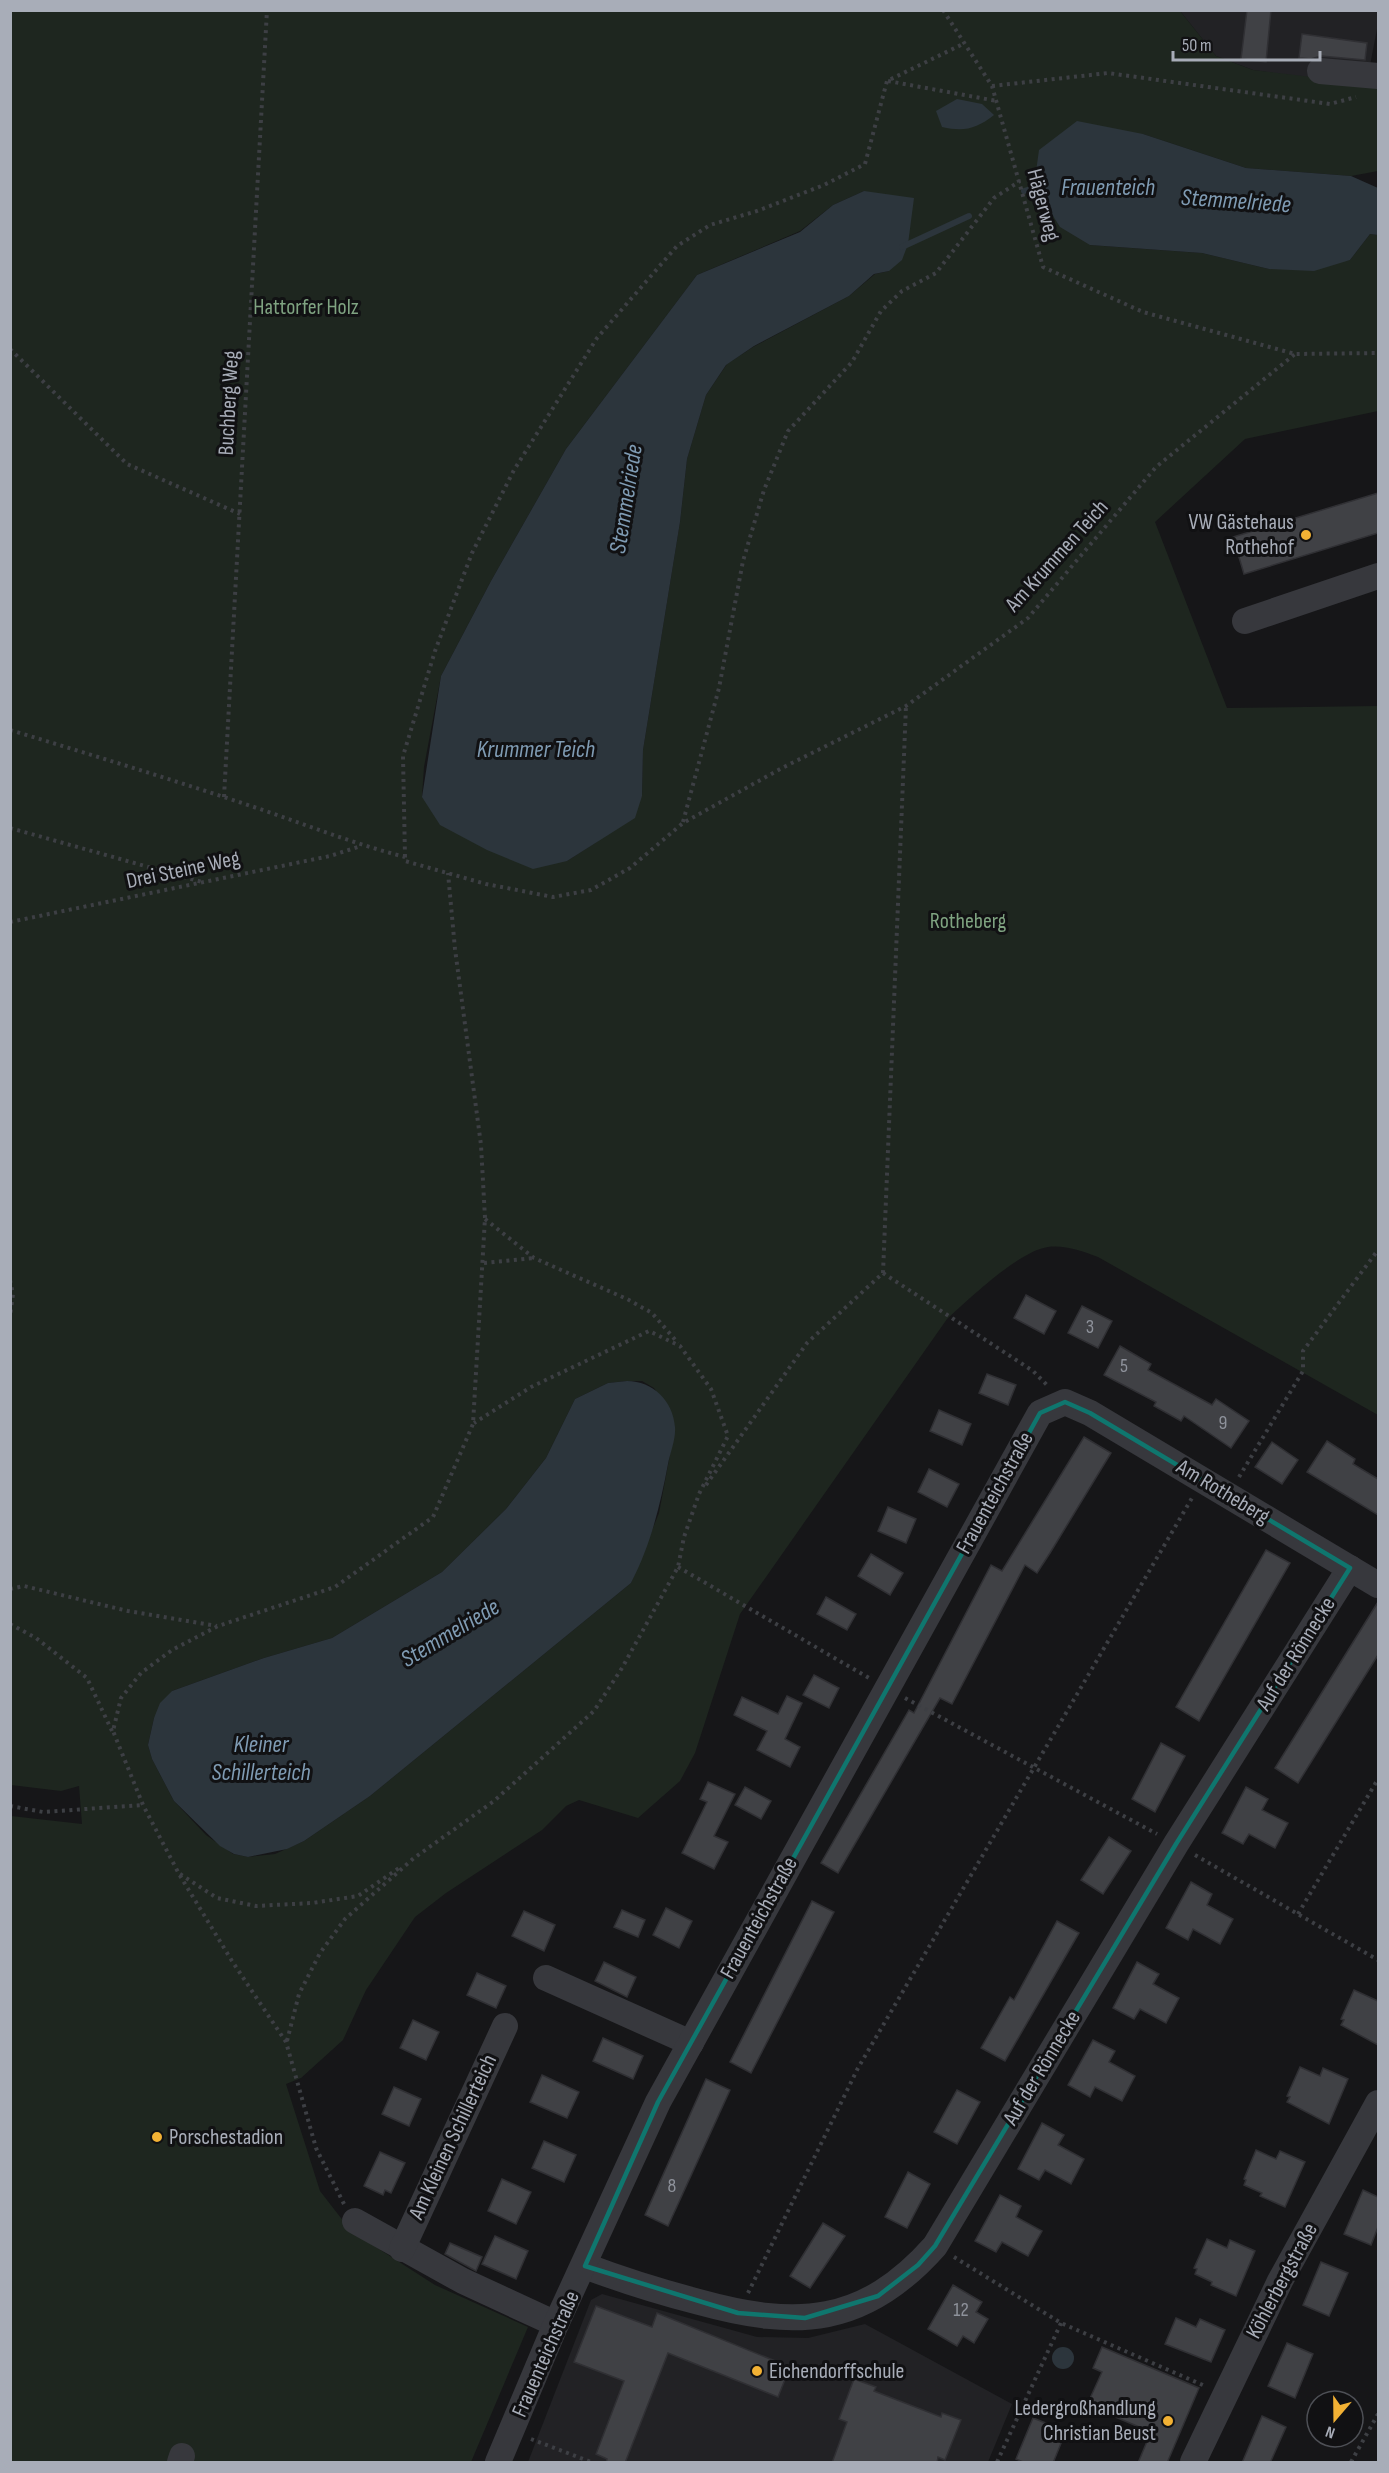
<svg xmlns="http://www.w3.org/2000/svg" width="1389" height="2473" font-family="'Sofia Sans Condensed',sans-serif">
<style>
.built{fill:#222225}
.green{fill:#1e261f;fill-rule:evenodd}
.water{fill:#2c353c}
.lines{fill:none;stroke-linecap:round;stroke-linejoin:round}
.stream{stroke:#2c353c;stroke-width:6}
.building{fill:#404145;stroke:#303034;stroke-width:1.5}
.path{stroke:#3d3f44;stroke-width:4;stroke-dasharray:3 4.5;stroke-linecap:butt}
.minor{stroke:#37383d;stroke-width:26}
.marked{fill:none;stroke:#0f766e;stroke-width:4.5;stroke-linejoin:round}
.poi-dot{fill:#f2b134;stroke:#111113;stroke-width:2}
.labels{text-anchor:middle;dominant-baseline:central;stroke-width:6;stroke-linejoin:round;paint-order:stroke}
.number-label{font-size:20px;fill:#8e929b}
.street-label{font-size:22px;fill:#a8adb8;stroke:#111113}
.park-label{font-size:22px;fill:#7fa381;stroke:#111113}
.poi-label{font-size:22px;fill:#a8adb8;stroke:#111113;text-anchor:end}
.water-label{font-size:24px;font-style:italic;fill:#7f9bb3;stroke:#111113}
</style>
<rect width="100%" height="100%" fill="#161618"/>
<g class="built">
<polygon points="1180,11 1378,11 1378,24 1366,86 1253,70 1216,56"/>
<polygon points="602,2294 757,2337 808,2338 865,2324 1012,2404 988,2462 528,2462 591,2300"/>
</g>
<path class="green" d="M 11,11 L 1180,11 L 1216,56 L 1253,70 L 1378,85 L 1378,171 L 1351,176 L 1246,168 L 1143,134 L 1090,245 L 1202,253 L 1269,269 L 1350,260 L 1370,234 L 1378,235 L 1378,411 L 1245,439 L 1155,522 L 1227,708 L 1378,706 L 1378,1415 L 1098,1257 C 1081,1251 1066,1245 1048,1247 C 1019,1251 969,1299 947,1319 L 740,1614 L 695,1753 L 680,1781 L 638,1818 L 579,1800 L 566,1806 L 542,1830 L 446,1893 L 415,1917 L 366,1990 L 343,2040 L 301,2078 L 286,2084 L 320,2191 L 351,2231 L 435,2285 L 528,2327 L 471,2462 L 11,2462 L 11,1816 L 82,1824 L 79,1786 L 61,1791 L 11,1785 ZM 864,191 L 889,271 L 875,274 L 849,296 L 753,347 L 727,364 L 706,395 L 687,459 L 680,522 L 643,750 L 642,796 L 598,841 L 567,861 L 422,796 L 424,767 L 441,676 L 491,581 L 566,449 L 697,275 L 800,231 L 833,205 ZM 627,1381 L 642,1381 L 654,1388 L 671,1413 L 675,1428 L 659,1513 L 631,1583 L 370,1796 L 304,1841 L 275,1854 L 248,1857 L 233,1854 L 206,1835 L 174,1801 L 152,1759 L 148,1745 L 154,1718 L 172,1691 L 264,1658 L 332,1638 L 442,1572 L 506,1509 L 546,1458 L 575,1399 L 608,1383 Z"/>
<g class="water">
<path d="M 957,99 L 982,104 L 994,115 C 976,129 964,132 942,127 L 936,111 Z"/>
<polygon points="1077,121 1143,134 1246,168 1351,176 1378,188 1378,235 1370,234 1350,260 1314,271 1269,269 1202,253 1090,245 1060,227 1034,186 1039,150"/>
<polygon points="864,191 914,198 908,244 902,260 889,271 874,274 849,296 754,346 726,365 706,395 687,459 680,522 643,750 642,796 635,818 567,861 533,869 487,850 440,825 422,797 441,676 491,581 566,449 697,275 800,232 833,205"/>
<path d="M 627,1381 C 653,1381 673,1401 675,1427 C 676,1439 670,1453 668,1464 C 660,1506 651,1544 631,1583 L 370,1796 L 304,1841 L 287,1849 L 248,1857 L 234,1854 L 220,1846 L 174,1801 L 152,1759 L 148,1745 L 154,1718 L 160,1703 L 172,1691 L 264,1658 L 332,1638 L 442,1572 L 506,1509 L 546,1458 L 575,1399 L 608,1383 Z"/>
<circle cx="1063" cy="2358" r="11"/>
</g>
<g class="lines">
<g class="stream">
<polyline points="1024,191 1040,186"/>
<polyline points="902,247 969,216"/>
</g>
</g>
<g class="building">
<polygon points="1247,10 1271,10 1266,62 1241,59"/>
<polygon points="1302,34 1367,43 1365,60 1321,56 1311,59 1299,58"/>
<polygon points="1378,493 1378,533 1244,574 1233,537"/>
<polygon points="1026,1295 1056,1311 1044,1334 1014,1318"/>
<polygon points="1082,1306 1112,1321 1098,1348 1068,1333"/>
<polygon points="1120,1346 1151,1364 1148,1370 1212,1405 1216,1399 1249,1421 1231,1448 1184,1416 1181,1421 1154,1406 1156,1402 1104,1375"/>
<polygon points="987,1374 1016,1385 1008,1405 979,1393"/>
<polygon points="939,1410 971,1424 962,1445 930,1431"/>
<polygon points="1084,1437 1111,1453 1050,1553 1037,1573 1025,1565 952,1704 940,1698 838,1873 821,1863 909,1710 914,1713 991,1565 1002,1571"/>
<polygon points="1327,1441 1355,1459 1353,1464 1378,1479 1378,1515 1307,1472"/>
<polygon points="1272,1442 1298,1460 1282,1484 1255,1467"/>
<polygon points="929,1469 959,1484 947,1507 918,1492"/>
<polygon points="888,1507 916,1519 906,1543 878,1531"/>
<polygon points="1266,1550 1290,1563 1199,1721 1176,1707"/>
<polygon points="871,1554 903,1573 890,1595 858,1576"/>
<polygon points="826,1597 856,1614 847,1630 817,1614"/>
<polygon points="1378,1602 1378,1655 1298,1783 1275,1768"/>
<polygon points="814,1675 839,1688 829,1708 803,1695"/>
<polygon points="787,1696 802,1703 785,1739 800,1747 790,1767 757,1750 767,1731 734,1715 742,1697 778,1714"/>
<polygon points="1161,1743 1185,1756 1155,1812 1132,1799"/>
<polygon points="708,1782 735,1794 714,1836 728,1842 714,1869 682,1853 707,1802 700,1799"/>
<polygon points="745,1787 771,1801 761,1819 735,1805"/>
<polygon points="1246,1787 1268,1799 1262,1810 1288,1823 1275,1848 1249,1834 1243,1844 1222,1833"/>
<polygon points="1109,1837 1131,1851 1103,1894 1081,1880"/>
<polygon points="1191,1882 1212,1894 1207,1905 1233,1919 1220,1944 1193,1929 1188,1940 1166,1928"/>
<polygon points="812,1901 834,1912 751,2073 730,2062"/>
<polygon points="666,1908 692,1921 679,1948 653,1935"/>
<polygon points="622,1910 645,1920 638,1937 614,1927"/>
<polygon points="524,1911 555,1925 544,1951 512,1936"/>
<polygon points="1057,1921 1079,1933 1005,2061 981,2048 1010,1997 1014,2000"/>
<polygon points="604,1962 636,1977 627,1997 595,1981"/>
<polygon points="1137,1962 1159,1974 1153,1984 1179,1998 1166,2023 1140,2009 1134,2019 1113,2008"/>
<polygon points="477,1973 506,1986 496,2008 467,1995"/>
<polygon points="1354,1990 1378,2001 1378,2045 1341,2025 1344,2020 1341,2019"/>
<polygon points="413,2020 439,2032 426,2060 400,2048"/>
<polygon points="603,2038 643,2056 633,2079 593,2061"/>
<polygon points="1093,2040 1115,2051 1109,2062 1135,2076 1122,2101 1095,2087 1090,2097 1068,2085"/>
<polygon points="1300,2067 1320,2076 1323,2068 1348,2079 1329,2124 1287,2102 1290,2097 1287,2096"/>
<polygon points="542,2075 579,2092 567,2118 530,2102"/>
<polygon points="706,2079 730,2090 668,2226 645,2215"/>
<polygon points="394,2087 421,2099 409,2126 382,2114"/>
<polygon points="957,2090 980,2102 957,2144 934,2132"/>
<polygon points="1042,2123 1064,2135 1058,2145 1084,2159 1071,2184 1045,2170 1039,2180 1018,2169"/>
<polygon points="544,2141 576,2155 564,2182 532,2168"/>
<polygon points="1256,2150 1276,2159 1280,2151 1305,2162 1285,2207 1260,2196 1262,2193 1244,2185 1246,2180 1244,2179"/>
<polygon points="380,2152 405,2163 391,2193 385,2190 383,2195 364,2186"/>
<polygon points="908,2172 930,2184 907,2228 885,2217"/>
<polygon points="502,2179 531,2192 516,2224 488,2211"/>
<polygon points="1363,2190 1378,2197 1378,2227 1371,2245 1344,2234"/>
<polygon points="1000,2195 1021,2206 1016,2217 1042,2231 1028,2256 1002,2242 996,2252 975,2241"/>
<polygon points="823,2223 845,2236 810,2288 790,2276"/>
<polygon points="495,2236 528,2251 516,2279 482,2264"/>
<polygon points="1207,2239 1227,2248 1230,2240 1255,2251 1236,2296 1211,2285 1212,2282 1195,2274 1197,2269 1194,2268"/>
<polygon points="450,2243 482,2257 476,2271 445,2254"/>
<polygon points="1321,2262 1348,2273 1329,2316 1303,2305"/>
<polygon points="953,2285 982,2302 976,2312 988,2319 974,2343 963,2336 957,2346 928,2329"/>
<polygon points="596,2306 652,2327 657,2313 790,2367 778,2397 668,2353 625,2463 606,2463 607,2459 596,2454 624,2381 574,2362"/>
<polygon points="1176,2318 1196,2327 1200,2319 1225,2330 1211,2362 1165,2344"/>
<polygon points="1287,2343 1313,2354 1295,2398 1268,2386"/>
<polygon points="1102,2347 1199,2388 1167,2463 1138,2463 1151,2432 1087,2405 1102,2372 1093,2368"/>
<polygon points="854,2379 876,2387 874,2391 941,2417 942,2413 961,2420 945,2460 938,2457 937,2463 832,2463 847,2422 839,2419"/>
<polygon points="1262,2416 1286,2427 1270,2463 1242,2463"/>
<polygon points="1033,2418 1066,2431 1053,2463 1025,2463 1016,2459"/>
</g>
<g class="lines">
<g class="path">
<polyline points="943,10 992,86 1043,267 1143,312 1295,354 1378,353"/>
<polyline points="888,81 997,101"/>
<polyline points="992,86 1108,73 1330,104 1356,97"/>
<polyline points="10,349 127,464 240,514"/>
<path d="M 10,730 C 89,754 167,778 245,804 C 299,822 351,843 405,857 L 405,861 L 486,884 L 553,897 L 591,890 L 630,868 L 683,823 L 782,768 L 906,706 L 1028,618 L 1156,467 L 1295,354"/>
<polyline points="224,797 267,10"/>
<polyline points="683,822 719,688 743,561 764,490 788,431 852,362 881,311 902,291 936,273 994,198 1020,181"/>
<polyline points="10,828 202,882"/>
<polyline points="405,857 403,756 435,651 472,553 514,470 597,338 677,246 710,225 757,211 824,185 865,164 887,81 965,43"/>
<polyline points="10,922 330,856 361,846"/>
<polyline points="485,1219 534,1258 627,1299 652,1313 678,1343"/>
<polyline points="484,1263 534,1258"/>
<polyline points="883,1273 1033,1371 1049,1387"/>
<polyline points="10,1280 13,1294 10,1317"/>
<polyline points="1239,1477 1303,1371 1303,1351 1378,1250"/>
<polyline points="706,1485 807,1343 883,1273 906,706"/>
<polyline points="678,1567 869,1678"/>
<polyline points="10,1589 24,1586 128,1611 217,1626"/>
<polyline points="10,1624 36,1638 87,1678 112,1731"/>
<polyline points="905,1698 1157,1834"/>
<polyline points="10,1806 43,1812 143,1805"/>
<polyline points="1195,1855 1378,1960"/>
<polyline points="180,1874 217,1898 256,1906 312,1903 358,1896 399,1868"/>
<polyline points="1298,1914 1378,1779"/>
<polyline points="287,2041 299,1994 320,1953 345,1919 414,1858 494,1801 594,1711 622,1668 678,1567 684,1537 699,1494 728,1436 711,1389 680,1346 649,1331 531,1387 474,1423"/>
<polyline points="344,2204 316,2148 286,2042 232,1961 179,1874 143,1805 113,1731 121,1698 141,1673 172,1650 218,1626 335,1587 433,1517 473,1424 485,1218 481,1145 455,949 448,873"/>
<polyline points="954,2257 1061,2323 1205,2386"/>
<polyline points="748,2293 858,2068 1192,1498"/>
<polyline points="531,2439 591,2462"/>
<polyline points="997,2462 1061,2323"/>
<polyline points="1351,2462 1378,2414"/>
</g>
<g class="minor">
<polyline points="1320,71 1378,76"/>
<polyline points="1245,621 1378,576"/>
<polyline points="546,1978 691,2043"/>
<polyline points="355,2221 463,2281 556,2324"/>
<polyline points="402,2249 505,2026"/>
<path d="M 585,2266 C 622,2280 660,2292 699,2302 C 797,2329 864,2326 935,2246 L 1176,1844 L 1350,1568"/>
<polyline points="180,2462 182,2456"/>
<polyline points="498,2462 556,2324 658,2102 1040,1413 1065,1402 1090,1413 1378,1585"/>
<polyline points="1193,2462 1280,2281 1378,2103"/>
</g>
</g>
<path class="marked" d="M 1065,1402 L 1090,1413 L 1350,1568 L 1176,1844 L 935,2246 L 918,2265 L 878,2296 L 805,2318 L 738,2313 L 585,2266 L 658,2102 L 1040,1413 Z"/>
<g class="poi-dot">
<circle cx="1306" cy="535" r="6"/>
<circle cx="157" cy="2137" r="6"/>
<circle cx="757" cy="2371" r="6"/>
<circle cx="1168" cy="2421" r="6"/>
</g>
<g class="labels">
<g class="number-label">
<text x="1090" y="1327">3</text>
<text x="1124" y="1366">5</text>
<text x="1223" y="1423">9</text>
<text x="672" y="2186">8</text>
<text x="961" y="2310">12</text>
</g>
<g class="street-label">
<text transform="translate(1043 205) rotate(75)">Hägerweg</text>
<text transform="translate(229 403) rotate(-87)">Buchberg Weg</text>
<text transform="translate(1057 556) rotate(-48)">Am Krummen Teich</text>
<text transform="translate(183 870) rotate(-12)">Drei Steine Weg</text>
<text transform="translate(1223 1492) rotate(31)">Am Rotheberg</text>
<text transform="translate(995 1493) rotate(-61)">Frauenteichstraße</text>
<text transform="translate(1296 1654) rotate(-58)">Auf der Rönnecke</text>
<text transform="translate(759 1918) rotate(-61)">Frauenteichstraße</text>
<text transform="translate(1042 2068) rotate(-59)">Auf der Rönnecke</text>
<text transform="translate(453 2137) rotate(-65)">Am Kleinen Schillerteich</text>
<text transform="translate(1282 2281) rotate(-62)">Köhlerbergstraße</text>
<text transform="translate(546 2354) rotate(-66)">Frauenteichstraße</text>
</g>
<g class="park-label">
<text x="306" y="307">Hattorfer Holz</text>
<text x="968" y="921">Rotheberg</text>
</g>
<g class="poi-label">
<text x="1294" y="522">VW Gästehaus<tspan x="1294" dy="25">Rothehof</tspan></text>
<text x="169" y="2137" text-anchor="start">Porschestadion</text>
<text x="769" y="2371" text-anchor="start">Eichendorffschule</text>
<text x="1156" y="2408">Ledergroßhandlung<tspan x="1156" dy="25">Christian Beust</tspan></text>
</g>
<g class="water-label">
<text x="1108" y="187">Frauenteich</text>
<text transform="translate(1236 201) rotate(4)">Stemmelriede</text>
<text transform="translate(626 499) rotate(-81)">Stemmelriede</text>
<text x="536" y="749">Krummer Teich</text>
<text transform="translate(450 1633) rotate(-31)">Stemmelriede</text>
<text x="261" y="1744">Kleiner<tspan x="261" dy="28">Schillerteich</tspan></text>
</g>
</g>
<rect width="1389" height="2473" fill="none" stroke="#a8adb8" stroke-width="24"/>
<g transform="translate(1335 2419) rotate(200)"><circle r="28" fill="#111113" stroke="#4d4f55" stroke-width="1.5"/>
<path d="M0-4.5L10 22L0 15L-10 22Z" fill="#f2b134"/>
<text y="-9" font-size="16" font-weight="bold" text-anchor="middle" fill="#a8adb8">N</text>
</g>
<path d="M1173 51v9h147v-9" fill="none" stroke="#a8adb8" stroke-width="3"/>
<text x="1182" y="51" font-size="18" fill="#a8adb8" stroke="#111113" stroke-width="4.5" paint-order="stroke">50 m</text>
</svg>
